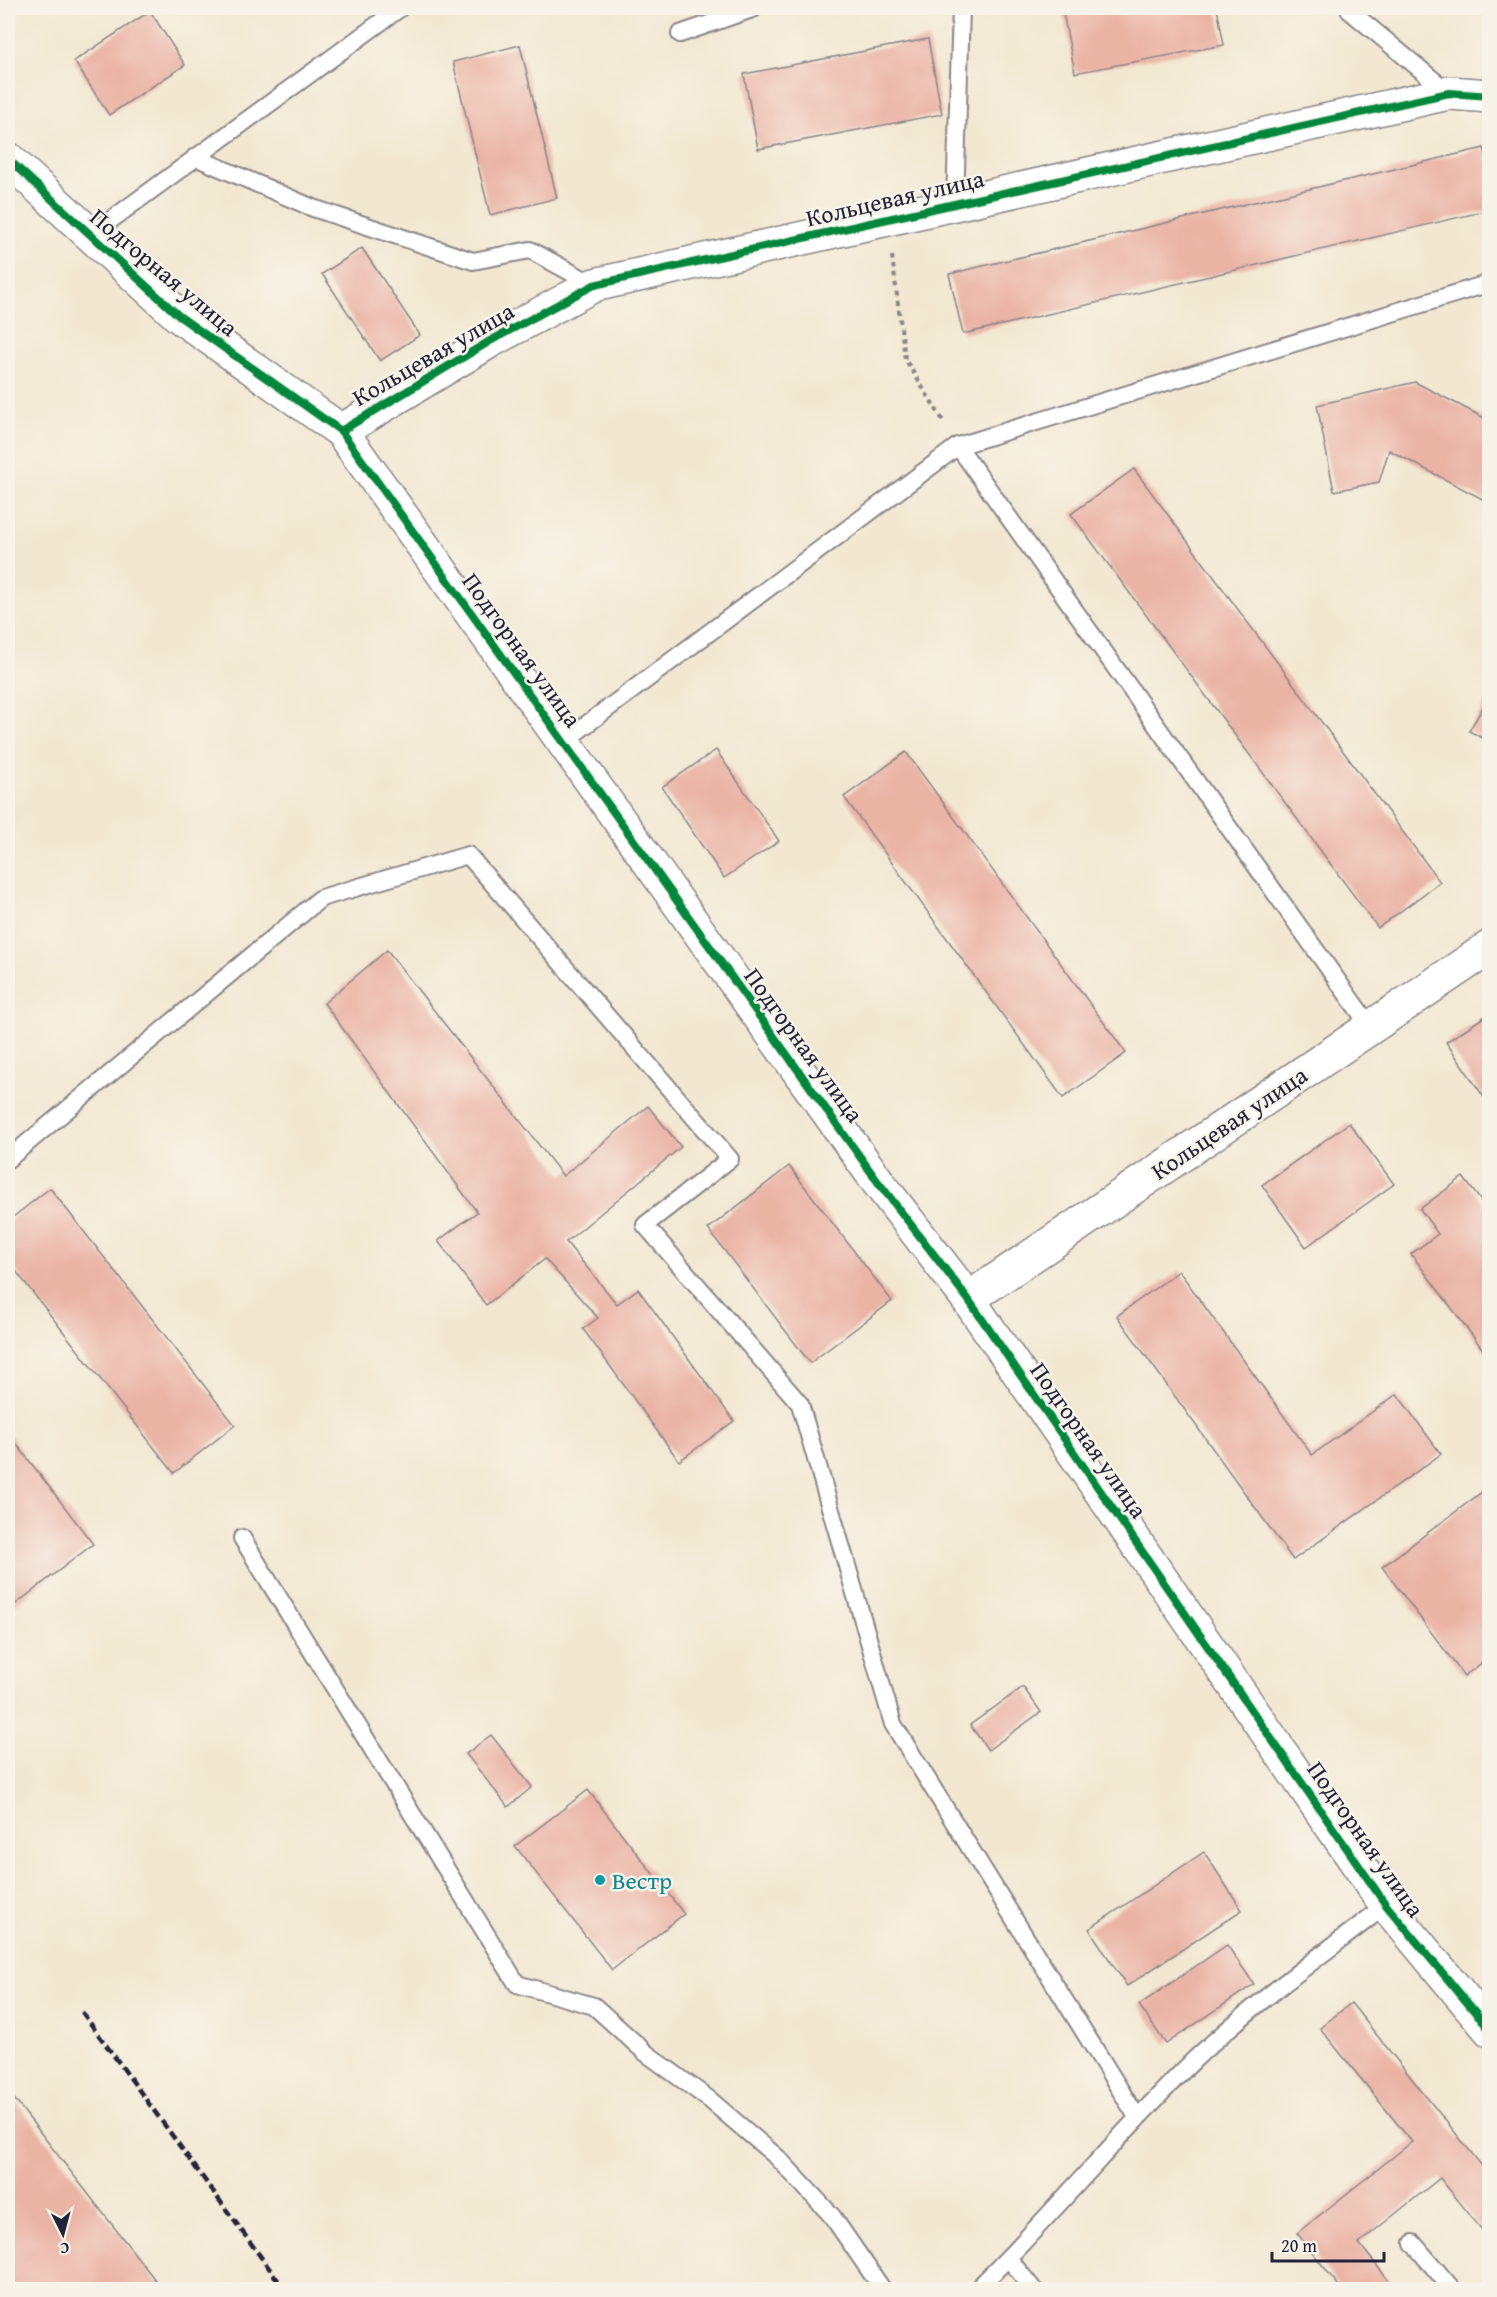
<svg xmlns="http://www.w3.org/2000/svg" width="1497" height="2297" font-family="'Gentium Book Plus',serif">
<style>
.building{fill:#eab4a5}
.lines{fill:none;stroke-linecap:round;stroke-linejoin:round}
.lane-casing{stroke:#8a8586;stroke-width:20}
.street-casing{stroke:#8a8586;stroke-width:36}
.path{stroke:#8a8586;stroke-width:4;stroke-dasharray:4.5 4.5;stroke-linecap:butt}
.lane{stroke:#fff;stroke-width:16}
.street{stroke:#fff;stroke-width:33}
.rail{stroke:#22223b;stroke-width:4.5;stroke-dasharray:9 4.5;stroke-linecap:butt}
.cycleway-casing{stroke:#f7f3e8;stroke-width:11}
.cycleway{stroke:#00873e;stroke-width:8}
.culture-dot{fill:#0f9aa8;stroke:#f7f3e8;stroke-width:2}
.labels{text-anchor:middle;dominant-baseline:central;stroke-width:5;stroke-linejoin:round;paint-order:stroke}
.street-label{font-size:24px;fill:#22223b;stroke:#f7f3e8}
.culture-label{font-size:24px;fill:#0d838f;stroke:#f7f3e8;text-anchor:start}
</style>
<rect width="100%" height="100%" fill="#f7f3e8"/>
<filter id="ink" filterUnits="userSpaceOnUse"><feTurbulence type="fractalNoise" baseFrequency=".0167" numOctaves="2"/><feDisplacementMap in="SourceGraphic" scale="12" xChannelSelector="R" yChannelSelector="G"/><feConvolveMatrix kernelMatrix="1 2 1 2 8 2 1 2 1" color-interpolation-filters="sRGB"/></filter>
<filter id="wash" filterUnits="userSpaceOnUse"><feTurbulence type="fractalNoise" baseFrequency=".008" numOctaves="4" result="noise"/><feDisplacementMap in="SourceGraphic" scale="24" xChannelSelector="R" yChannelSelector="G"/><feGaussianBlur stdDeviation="1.35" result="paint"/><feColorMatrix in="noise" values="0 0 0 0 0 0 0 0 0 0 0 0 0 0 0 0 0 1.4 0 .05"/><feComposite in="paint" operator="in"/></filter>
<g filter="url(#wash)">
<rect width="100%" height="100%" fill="#f2e8d2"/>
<g id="blocks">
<g class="building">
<polygon points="1062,8 1217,8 1224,45 1075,73"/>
<polygon points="150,11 185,65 109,115 74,61"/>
<polygon points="928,39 942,114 758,149 744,74"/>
<polygon points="520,45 557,198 490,215 453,62"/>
<polygon points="1484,148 1490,170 1490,210 963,334 949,274"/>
<polygon points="362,248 420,335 380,361 322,274"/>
<polygon points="1415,382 1490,421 1490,503 1389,450 1379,482 1334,491 1317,405"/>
<polygon points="1134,469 1440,882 1378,928 1071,514"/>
<polygon points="1490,695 1490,742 1469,731"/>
<polygon points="716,750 779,841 724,878 662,787"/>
<polygon points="906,752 1126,1053 1063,1098 844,797"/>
<polygon points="387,950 563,1176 648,1106 681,1147 566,1242 617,1304 638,1289 734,1421 679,1461 583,1329 598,1318 545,1259 486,1305 438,1241 477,1212 324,1003"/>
<polygon points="1490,1013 1490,1106 1446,1042"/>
<polygon points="1349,1123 1394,1184 1306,1247 1262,1185"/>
<polygon points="789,1166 892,1301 810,1363 708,1229"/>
<polygon points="1463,1177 1490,1213 1490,1359 1411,1254 1438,1234 1420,1209"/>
<polygon points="50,1188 235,1425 174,1473 8,1261 8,1221"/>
<polygon points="1179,1271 1312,1455 1397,1394 1441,1454 1293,1560 1117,1316"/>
<polygon points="8,1433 93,1544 8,1610"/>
<polygon points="1490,1486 1490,1657 1464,1676 1382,1567"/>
<polygon points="1023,1687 1041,1712 988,1750 970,1725"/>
<polygon points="491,1735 532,1787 508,1807 466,1754"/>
<polygon points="588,1790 684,1914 612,1970 515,1846"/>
<polygon points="1204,1852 1242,1910 1127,1986 1089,1929"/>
<polygon points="1227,1945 1254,1984 1166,2044 1139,2005"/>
<polygon points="1351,2003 1490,2176 1490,2240 1440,2178 1359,2243 1396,2290 1342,2290 1297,2233 1412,2142 1320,2028"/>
<polygon points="8,2091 163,2290 8,2290"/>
</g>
</g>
</g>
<g filter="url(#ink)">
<use href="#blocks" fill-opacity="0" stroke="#8a8586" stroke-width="1.5"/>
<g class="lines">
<g class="lane-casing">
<g id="lane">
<polyline points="1349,8 1350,11 1449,93"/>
<polyline points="680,34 755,8"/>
<polyline points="195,157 313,208 473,261 530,250 594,285"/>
<polyline points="955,204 961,8"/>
<polyline points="89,236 400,8"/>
<polyline points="958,446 1371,1028"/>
<polyline points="563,742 958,446 1490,283"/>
<polyline points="8,1159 321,898 468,855 730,1159 645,1225 800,1404 893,1724 1137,2117"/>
<polyline points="242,1538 517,1984 594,2006 646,2053 710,2100 778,2158 832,2216 883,2290"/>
<polyline points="1413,2243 1453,2290"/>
<polyline points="1008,2258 1034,2290"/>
<path d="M 976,2290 C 1052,2216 1119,2133 1195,2059 C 1254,2003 1322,1955 1386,1905"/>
</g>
</g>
<g class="street-casing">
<g id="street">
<polyline points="8,159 179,316 341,431 878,1182 968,1299 1386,1905 1490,2030"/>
<polyline points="341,431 490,341 594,285 1449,93 1490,96"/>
<polyline points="968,1299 1490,947"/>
</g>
</g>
<polyline class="path" points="892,256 905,359 944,422"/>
<use href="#lane" class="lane"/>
<use href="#street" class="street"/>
<polyline class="rail" points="82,2012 285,2290"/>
<g class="cycleway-casing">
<g id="cycleway">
<polyline points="8,159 179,316 341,431 878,1182 968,1299 1386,1905 1490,2030"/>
<polyline points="341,431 490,341 594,285 1449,93 1490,96"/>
</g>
</g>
<use href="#cycleway" class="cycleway"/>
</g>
</g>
<circle class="culture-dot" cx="600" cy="1880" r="6"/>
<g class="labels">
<g class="street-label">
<text transform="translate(895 198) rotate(-13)">Кольцевая улица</text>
<text transform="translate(164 272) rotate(40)">Подгорная улица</text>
<text transform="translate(433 354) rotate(-30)">Кольцевая улица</text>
<text transform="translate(522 650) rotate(54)">Подгорная улица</text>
<text transform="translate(804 1045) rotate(54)">Подгорная улица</text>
<text transform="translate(1229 1123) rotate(-34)">Кольцевая улица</text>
<text transform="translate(1089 1440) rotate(55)">Подгорная улица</text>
<text transform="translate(1366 1839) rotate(55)">Подгорная улица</text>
</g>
<g class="culture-label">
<text x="612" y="1880">Вестр</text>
</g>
</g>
<rect width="1497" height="2297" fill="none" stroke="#f7f3e8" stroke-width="30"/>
<g transform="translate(63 2234) rotate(174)" stroke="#f7f3e8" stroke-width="4.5" paint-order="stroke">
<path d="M0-4.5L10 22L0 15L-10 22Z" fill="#22223b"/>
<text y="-9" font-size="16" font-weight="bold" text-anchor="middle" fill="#22223b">С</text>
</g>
<path d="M1272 2252v9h112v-9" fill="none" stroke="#22223b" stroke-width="3"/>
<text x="1281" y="2252" font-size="18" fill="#22223b" stroke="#f7f3e8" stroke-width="4.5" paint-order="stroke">20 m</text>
</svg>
